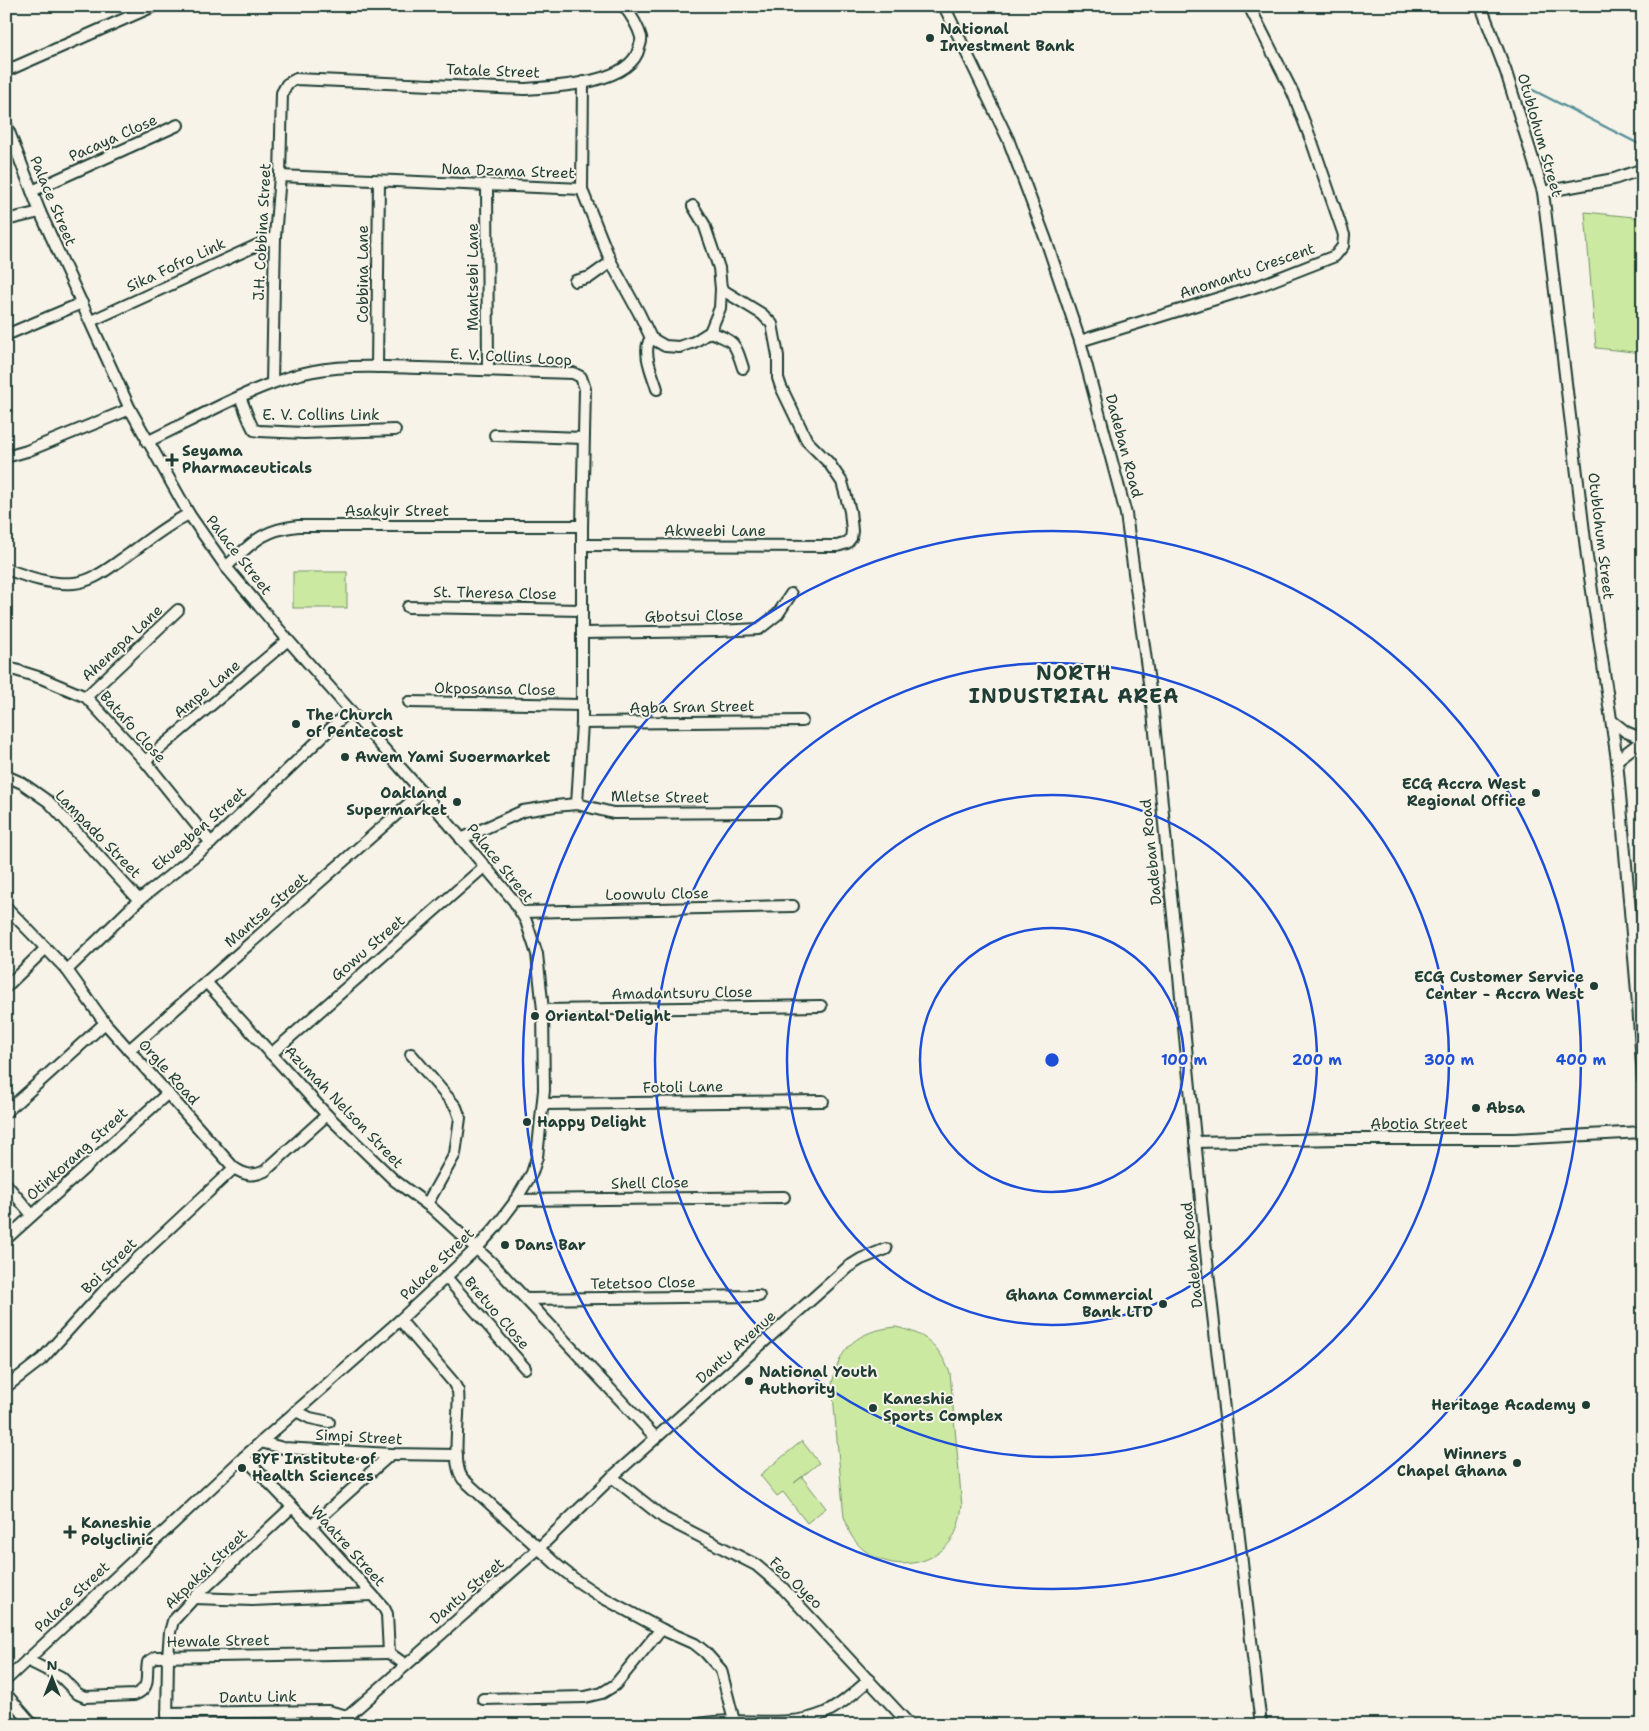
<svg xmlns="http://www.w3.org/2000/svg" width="1649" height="1731" font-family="'Shantell Sans',sans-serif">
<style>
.garden{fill:#cbe9a0;stroke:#75936a}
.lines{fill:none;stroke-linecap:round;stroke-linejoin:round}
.stream{stroke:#558f97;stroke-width:2.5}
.minor-casing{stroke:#1f3d34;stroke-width:14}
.minor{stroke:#f7f3e8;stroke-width:10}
.ring{fill:none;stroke:#1d4ed8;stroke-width:2.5}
.poi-dot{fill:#1f3d34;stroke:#f7f3e8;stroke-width:2}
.labels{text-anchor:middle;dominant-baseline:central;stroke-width:4;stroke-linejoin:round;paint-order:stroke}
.poi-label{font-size:15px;font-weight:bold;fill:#1f3d34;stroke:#f7f3e8;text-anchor:start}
.street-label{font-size:15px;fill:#1f3d34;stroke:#f7f3e8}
.district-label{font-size:20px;font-weight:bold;letter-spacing:1px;fill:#1f3d34;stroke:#f7f3e8}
.centre{fill:#1d4ed8;stroke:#f7f3e8;stroke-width:2.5}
.ring-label{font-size:15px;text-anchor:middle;font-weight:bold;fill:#1d4ed8;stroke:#f7f3e8;stroke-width:4;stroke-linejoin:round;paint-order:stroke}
</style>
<rect width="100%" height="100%" fill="#f7f3e8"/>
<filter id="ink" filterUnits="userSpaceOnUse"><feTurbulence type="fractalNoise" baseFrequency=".02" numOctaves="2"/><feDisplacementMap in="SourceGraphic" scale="10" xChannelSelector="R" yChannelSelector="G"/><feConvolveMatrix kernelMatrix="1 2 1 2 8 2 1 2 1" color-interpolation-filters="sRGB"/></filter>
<g filter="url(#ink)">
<g class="garden">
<polygon points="1585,212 1643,218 1643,353 1596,348"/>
<rect x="293" y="572" width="54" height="36"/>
<path d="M 896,1327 C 926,1334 938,1344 950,1373 L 962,1506 C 960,1519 958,1531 950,1542 C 924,1574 872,1570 851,1535 C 848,1530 847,1523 844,1517 L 832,1384 C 840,1346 857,1331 896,1327 Z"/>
<polygon points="802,1441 819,1463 794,1483 802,1477 826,1508 807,1523 783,1492 777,1496 760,1475"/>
</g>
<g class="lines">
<polyline class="stream" points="1525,86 1643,146"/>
<g class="minor-casing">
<g id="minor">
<polyline points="944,6 1008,139 1046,240 1080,341 1126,514 1153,712 1209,1281 1261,1725"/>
<polyline points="1481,6 1506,72 1543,192 1587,557 1617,760 1638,1004 1643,1080"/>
<polyline points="6,71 154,6"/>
<polyline points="583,82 582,189 584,195 611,262 639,313 651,338 665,346 679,347 694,342 710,332 720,308 721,289 719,268 704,224 693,206"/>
<polyline points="6,124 40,212 130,409 189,514 226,567 288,640 422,792 514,901 526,921 537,954 543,1010 544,1090 537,1157 532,1173 514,1203 495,1228 477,1248 400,1320 244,1457 6,1680"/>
<polyline points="280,176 582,189"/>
<polyline points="487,184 488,370"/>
<polyline points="32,191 178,125"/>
<polyline points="1543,192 1614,179 1643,169"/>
<polyline points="6,220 40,212"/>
<polyline points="575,281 590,277 611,262"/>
<polyline points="91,321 275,237"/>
<path d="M 710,332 C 735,341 735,343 743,368"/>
<polyline points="6,335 82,303"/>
<path d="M 651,338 C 641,351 653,375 657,389"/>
<polyline points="1080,341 1261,285 1335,256 1343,246 1344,235 1313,145 1293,93 1249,6"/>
<polyline points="377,367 379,181"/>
<path d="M 272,383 L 275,237 L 280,176 L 282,93 L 287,84 L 296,79 L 524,89 C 554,87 631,84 639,48 C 640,45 642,41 641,37 C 638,26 631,15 624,6"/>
<path d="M 240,397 C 245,408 248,420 254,430 L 259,431 L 304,433 L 395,430"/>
<polyline points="495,435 583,438"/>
<path d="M 147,442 C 197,418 247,389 300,374 C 339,364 381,367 421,368 C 472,370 523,371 573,373 L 581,377 L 585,389 L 582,526 L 582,723 L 577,804"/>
<polyline points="6,457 27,451 130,409"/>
<polyline points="582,545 837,546 847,543 851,538 852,531 850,511 842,482 829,463 807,441 781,387 778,378 778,356 772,324 762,314 721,289"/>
<path d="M 226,567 C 252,543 261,530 298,526 L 582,526"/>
<path d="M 6,569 C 28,577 50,585 74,583 C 95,581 111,566 128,555 C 148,540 167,525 189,514"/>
<polyline points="408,607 582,610"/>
<polyline points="582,633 717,631 759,629 778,614 791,594"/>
<polyline points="6,667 41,678 86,697 145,761 211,843"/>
<polyline points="86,697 178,610"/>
<polyline points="409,702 581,705"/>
<polyline points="1612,721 1626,732 1643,739"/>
<polyline points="582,723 802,721"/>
<polyline points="1617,760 1643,740"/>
<polyline points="145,761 288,640"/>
<polyline points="6,776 22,783 49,802 139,900"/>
<polyline points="461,839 523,811 555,806 577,804 613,813 775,812"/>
<path d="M 6,907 L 67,970 L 105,1023 L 234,1168 C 245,1175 252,1177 265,1171 L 327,1115"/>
<polyline points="521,912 793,906"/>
<polyline points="67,970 139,900 211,843 350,710"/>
<polyline points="206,982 327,1115 394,1180 432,1208 491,1262 656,1438"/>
<polyline points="6,987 45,949"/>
<polyline points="543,1010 821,1006"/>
<polyline points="129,1050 422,792"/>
<polyline points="271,1054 485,866"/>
<polyline points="411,1054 456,1107 460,1118 455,1154 427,1204"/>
<polyline points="543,1104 823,1101"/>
<polyline points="6,1112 105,1023"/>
<polyline points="1195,1142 1341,1139 1514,1139 1643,1132"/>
<polyline points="6,1184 32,1215"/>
<polyline points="515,1200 784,1197"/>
<polyline points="6,1239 168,1093"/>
<polyline points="446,1277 525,1368"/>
<polyline points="527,1299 759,1296"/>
<path d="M 400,1320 L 453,1382 L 458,1391 C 461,1413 450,1463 463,1479 L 558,1566 L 577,1581 L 598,1595 L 661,1629 L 695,1644 L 705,1652 L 721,1670 L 734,1721"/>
<polyline points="6,1387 42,1359 112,1282 234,1168"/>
<polyline points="296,1411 310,1418 329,1422"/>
<polyline points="261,1442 283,1448 391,1454 457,1455"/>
<polyline points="244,1457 311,1526 384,1608 387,1614 389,1653 406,1665"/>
<polyline points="612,1477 664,1518 756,1565 781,1586 910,1725"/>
<polyline points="311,1526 391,1454"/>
<polyline points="194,1598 252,1600 372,1595"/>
<path d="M 27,1660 L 61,1677 L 78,1694 L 85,1697 L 134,1695 C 152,1688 145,1677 148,1662 L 156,1657 L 389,1653"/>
<polyline points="6,1694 33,1725"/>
<polyline points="483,1699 585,1697 602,1693 615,1685 661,1629"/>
<polyline points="167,1713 328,1711 348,1716"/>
<polyline points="167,1725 168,1657 170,1632 173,1621 194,1598 292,1507"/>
<polyline points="338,1725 539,1548 612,1477 848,1267 861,1259 886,1249"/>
<path d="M 694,1725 C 736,1715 782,1730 822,1714 C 839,1707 855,1692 869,1680"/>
</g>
</g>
<use href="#minor" class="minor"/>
</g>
</g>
<g class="ring">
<circle cx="1052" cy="1060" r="132"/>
<circle cx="1052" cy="1060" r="265"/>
<circle cx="1052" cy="1060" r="397"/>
<circle cx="1052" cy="1060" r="529"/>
</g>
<g class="poi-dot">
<circle cx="930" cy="38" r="5"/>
<path d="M169.5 452.5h5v5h5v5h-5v5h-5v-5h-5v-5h5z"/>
<circle cx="296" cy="724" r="5"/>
<circle cx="345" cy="757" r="5"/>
<circle cx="1536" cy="793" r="5"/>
<circle cx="457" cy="802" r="5"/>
<circle cx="1594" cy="986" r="5"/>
<circle cx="535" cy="1016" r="5"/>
<circle cx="1476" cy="1108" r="5"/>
<circle cx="527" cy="1122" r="5"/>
<circle cx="505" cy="1245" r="5"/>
<circle cx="1163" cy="1304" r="5"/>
<circle cx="749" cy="1381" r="5"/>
<circle cx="1586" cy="1405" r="5"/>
<circle cx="873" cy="1408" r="5"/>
<circle cx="1517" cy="1463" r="5"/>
<circle cx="242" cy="1468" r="5"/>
<path d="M67.5 1524.5h5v5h5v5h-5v5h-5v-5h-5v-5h5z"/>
</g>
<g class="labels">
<g class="poi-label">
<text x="940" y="29">National<tspan x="940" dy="17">Investment Bank</tspan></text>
<text x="182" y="451">Seyama<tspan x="182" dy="17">Pharmaceuticals</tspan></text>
<text x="306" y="715">The Church<tspan x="306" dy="17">of Pentecost</tspan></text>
<text x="355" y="757">Awem Yami Suoermarket</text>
<text x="1526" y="784" text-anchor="end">ECG Accra West<tspan x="1526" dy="17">Regional Office</tspan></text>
<text x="447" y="793" text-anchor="end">Oakland<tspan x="447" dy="17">Supermarket</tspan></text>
<text x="1584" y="977" text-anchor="end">ECG Customer Service<tspan x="1584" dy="17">Center - Accra West</tspan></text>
<text x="545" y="1016">Oriental Delight</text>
<text x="1486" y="1108">Absa</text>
<text x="537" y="1122">Happy Delight</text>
<text x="515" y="1245">Dans Bar</text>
<text x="1153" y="1295" text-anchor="end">Ghana Commercial<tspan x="1153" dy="17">Bank LTD</tspan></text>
<text x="759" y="1372">National Youth<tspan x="759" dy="17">Authority</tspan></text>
<text x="883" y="1399">Kaneshie<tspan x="883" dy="17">Sports Complex</tspan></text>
<text x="1576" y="1405" text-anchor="end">Heritage Academy</text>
<text x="1507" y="1454" text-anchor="end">Winners<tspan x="1507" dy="17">Chapel Ghana</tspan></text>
<text x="252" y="1459">BYF Institute of<tspan x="252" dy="17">Health Sciences</tspan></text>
<text x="81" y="1523">Kaneshie<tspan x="81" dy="17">Polyclinic</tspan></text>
</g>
<g class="street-label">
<text transform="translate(493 71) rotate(2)">Tatale Street</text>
<text transform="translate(1540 135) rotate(74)">Otublohum Street</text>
<text transform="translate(113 138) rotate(-24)">Pacaya Close</text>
<text transform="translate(508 171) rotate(2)">Naa Dzama Street</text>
<text transform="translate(53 201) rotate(67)">Palace Street</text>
<text transform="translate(262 232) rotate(-87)">J.H. Cobbina Street</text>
<text transform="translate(176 265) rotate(-25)">Sika Fofro Link</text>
<text transform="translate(1247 271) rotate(-19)">Anomantu Crescent</text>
<text transform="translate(363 274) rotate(-90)">Cobbina Lane</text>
<text transform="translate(473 277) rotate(-90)">Mantsebi Lane</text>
<text transform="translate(511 357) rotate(3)">E. V. Collins Loop</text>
<text x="321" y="415">E. V. Collins Link</text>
<text transform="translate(1124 446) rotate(75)">Dadeban Road</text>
<text x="397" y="511">Asakyir Street</text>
<text x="715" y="531">Akweebi Lane</text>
<text transform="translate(1601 536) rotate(83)">Otublohum Street</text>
<text transform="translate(239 555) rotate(52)">Palace Street</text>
<text transform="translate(495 593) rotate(1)">St. Theresa Close</text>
<text transform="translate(694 616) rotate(-1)">Gbotsui Close</text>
<text transform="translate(122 643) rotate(-43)">Ahenepa Lane</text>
<text transform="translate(207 689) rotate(-40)">Ampe Lane</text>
<text transform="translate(495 689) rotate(1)">Okposansa Close</text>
<text transform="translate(692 707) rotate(-1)">Agba Sran Street</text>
<text transform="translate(133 727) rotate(48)">Batafo Close</text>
<text transform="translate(660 797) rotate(1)">Mletse Street</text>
<text transform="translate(199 829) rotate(-41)">Ekuegben Street</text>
<text transform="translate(98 834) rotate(46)">Lampado Street</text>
<text transform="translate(1151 852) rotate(-96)">Dadeban Road</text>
<text transform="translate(500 863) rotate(51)">Palace Street</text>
<text transform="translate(657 894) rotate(-1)">Loowulu Close</text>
<text transform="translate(266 910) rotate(-41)">Mantse Street</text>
<text transform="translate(368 948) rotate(-41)">Gowu Street</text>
<text transform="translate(682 993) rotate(-1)">Amadantsuru Close</text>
<text transform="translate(169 1072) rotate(48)">Orgle Road</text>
<text transform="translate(683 1087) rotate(-1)">Fotoli Lane</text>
<text transform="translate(344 1107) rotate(46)">Azumah Nelson Street</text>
<text x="1419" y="1124">Abotia Street</text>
<text transform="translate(77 1154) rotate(-42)">Otinkorang Street</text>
<text transform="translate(650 1183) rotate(-1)">Shell Close</text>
<text transform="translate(1192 1255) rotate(-96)">Dadeban Road</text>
<text transform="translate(437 1264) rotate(-44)">Palace Street</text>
<text transform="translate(109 1266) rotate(-45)">Boi Street</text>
<text transform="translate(643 1283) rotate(-1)">Tetetsoo Close</text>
<text transform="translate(497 1313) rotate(49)">Bretuo Close</text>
<text transform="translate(736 1347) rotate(-42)">Dantu Avenue</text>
<text transform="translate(359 1437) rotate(3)">Simpi Street</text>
<text transform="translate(348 1546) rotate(48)">Waatre Street</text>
<text transform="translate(206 1569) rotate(-44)">Akpakai Street</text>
<text transform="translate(796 1583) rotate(44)">Feo Oyeo</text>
<text transform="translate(467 1591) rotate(-41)">Dantu Street</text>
<text transform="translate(72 1597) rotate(-43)">Palace Street</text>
<text transform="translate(218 1641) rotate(-1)">Hewale Street</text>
<text transform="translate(258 1697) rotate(-1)">Dantu Link</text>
</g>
<g class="district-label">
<text x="1074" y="673">NORTH<tspan x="1074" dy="23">INDUSTRIAL AREA</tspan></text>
</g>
</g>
<circle cx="1052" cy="1060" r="8" class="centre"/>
<g class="ring-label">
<text x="1184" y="1065">100 m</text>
<text x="1317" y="1065">200 m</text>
<text x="1449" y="1065">300 m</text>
<text x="1581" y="1065">400 m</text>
</g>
<rect width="1649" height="1731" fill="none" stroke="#f7f3e8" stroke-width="25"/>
<rect x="12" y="12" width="1624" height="1706" fill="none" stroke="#1f3d34" stroke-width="2" filter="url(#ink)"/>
<g transform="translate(52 1678)" stroke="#f7f3e8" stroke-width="4" paint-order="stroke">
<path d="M0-4L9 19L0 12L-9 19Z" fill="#1f3d34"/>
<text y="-8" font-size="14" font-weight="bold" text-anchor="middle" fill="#1f3d34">N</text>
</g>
</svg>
